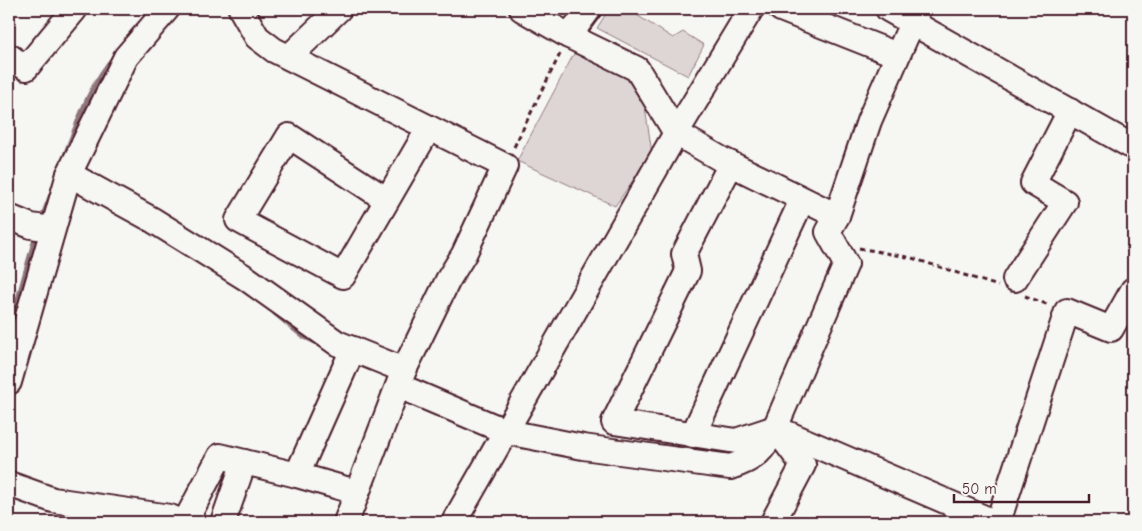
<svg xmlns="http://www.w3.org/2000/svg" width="1142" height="531" font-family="'Comic Neue',sans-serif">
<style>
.green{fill:#ddd6d5;stroke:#947a80}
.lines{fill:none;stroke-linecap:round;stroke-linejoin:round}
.stream{stroke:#8e747a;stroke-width:5.5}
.minor-casing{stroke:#4a1f2b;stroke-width:28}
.path{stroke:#4a1f2b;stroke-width:3;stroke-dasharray:5 4;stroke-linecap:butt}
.minor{stroke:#f6f6f2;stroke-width:24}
</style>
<rect width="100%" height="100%" fill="#f6f6f2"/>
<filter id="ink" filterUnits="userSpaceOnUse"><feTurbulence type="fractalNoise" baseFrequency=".02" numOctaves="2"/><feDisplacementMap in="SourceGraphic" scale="10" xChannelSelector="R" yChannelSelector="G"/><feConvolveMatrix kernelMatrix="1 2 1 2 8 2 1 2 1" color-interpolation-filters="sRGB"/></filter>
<g filter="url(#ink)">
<g class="green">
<polygon points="609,9 634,9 632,12 673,38 683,32 704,45 688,76 597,28"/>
<polygon points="577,48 629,73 642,88 652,153 615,206 517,161"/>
</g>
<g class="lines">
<g class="stream">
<path d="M 65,156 C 79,120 90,84 116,55"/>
<polyline points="41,221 53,190"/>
<polyline points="275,313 303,336 318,343"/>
<polyline points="9,332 37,232"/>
</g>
<g class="minor-casing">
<g id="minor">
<polyline points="241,9 257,37 274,50 505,166 464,254 448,280 404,370 346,522"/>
<polyline points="522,9 569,36 637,69 676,133 721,159 837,216"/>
<polyline points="781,9 897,55"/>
<polyline points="888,9 1133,147"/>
<polyline points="569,36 589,9"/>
<polyline points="9,56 26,68 75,9"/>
<polyline points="289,57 339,9"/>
<polyline points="731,164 684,254 688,271 614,422 736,441 775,428 994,522"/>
<polyline points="69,174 151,219 246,278 337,343 404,370"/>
<polyline points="387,200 289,136 238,220 343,276 429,128"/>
<polyline points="9,217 31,226 52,229"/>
<polyline points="1015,279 1065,202 1033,183 1070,111"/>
<polyline points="353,349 297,475 356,492"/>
<polyline points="9,382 69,174 126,57 167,9"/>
<path d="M 399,386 L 507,432 L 583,447 L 730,467 C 756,459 763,451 775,428 L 846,264 L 828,232 L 837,216 L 869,121 L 918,9"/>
<polyline points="693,435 802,200"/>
<polyline points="9,484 53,500 170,517 181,522"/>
<polyline points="185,522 220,456 297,475"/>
<polyline points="223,522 244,462"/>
<polyline points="454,522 676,133 751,9"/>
<polyline points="773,522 803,465 776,429"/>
<polyline points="998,522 1067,311 1111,329 1133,290"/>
</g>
</g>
<g class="path">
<polyline points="514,147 560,54"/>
<polyline points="859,248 912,258 998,286"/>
<polyline points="1025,296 1049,305"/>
</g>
<use href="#minor" class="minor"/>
</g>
</g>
<rect width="1142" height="531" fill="none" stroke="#f6f6f2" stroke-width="30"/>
<rect x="15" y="15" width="1112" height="501" fill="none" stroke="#4a1f2b" stroke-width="2" filter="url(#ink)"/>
<path d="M954 494v8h135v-8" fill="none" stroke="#4a1f2b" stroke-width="2.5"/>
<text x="962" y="494" font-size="15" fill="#4a1f2b" stroke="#f6f6f2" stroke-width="4" paint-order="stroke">50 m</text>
</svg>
